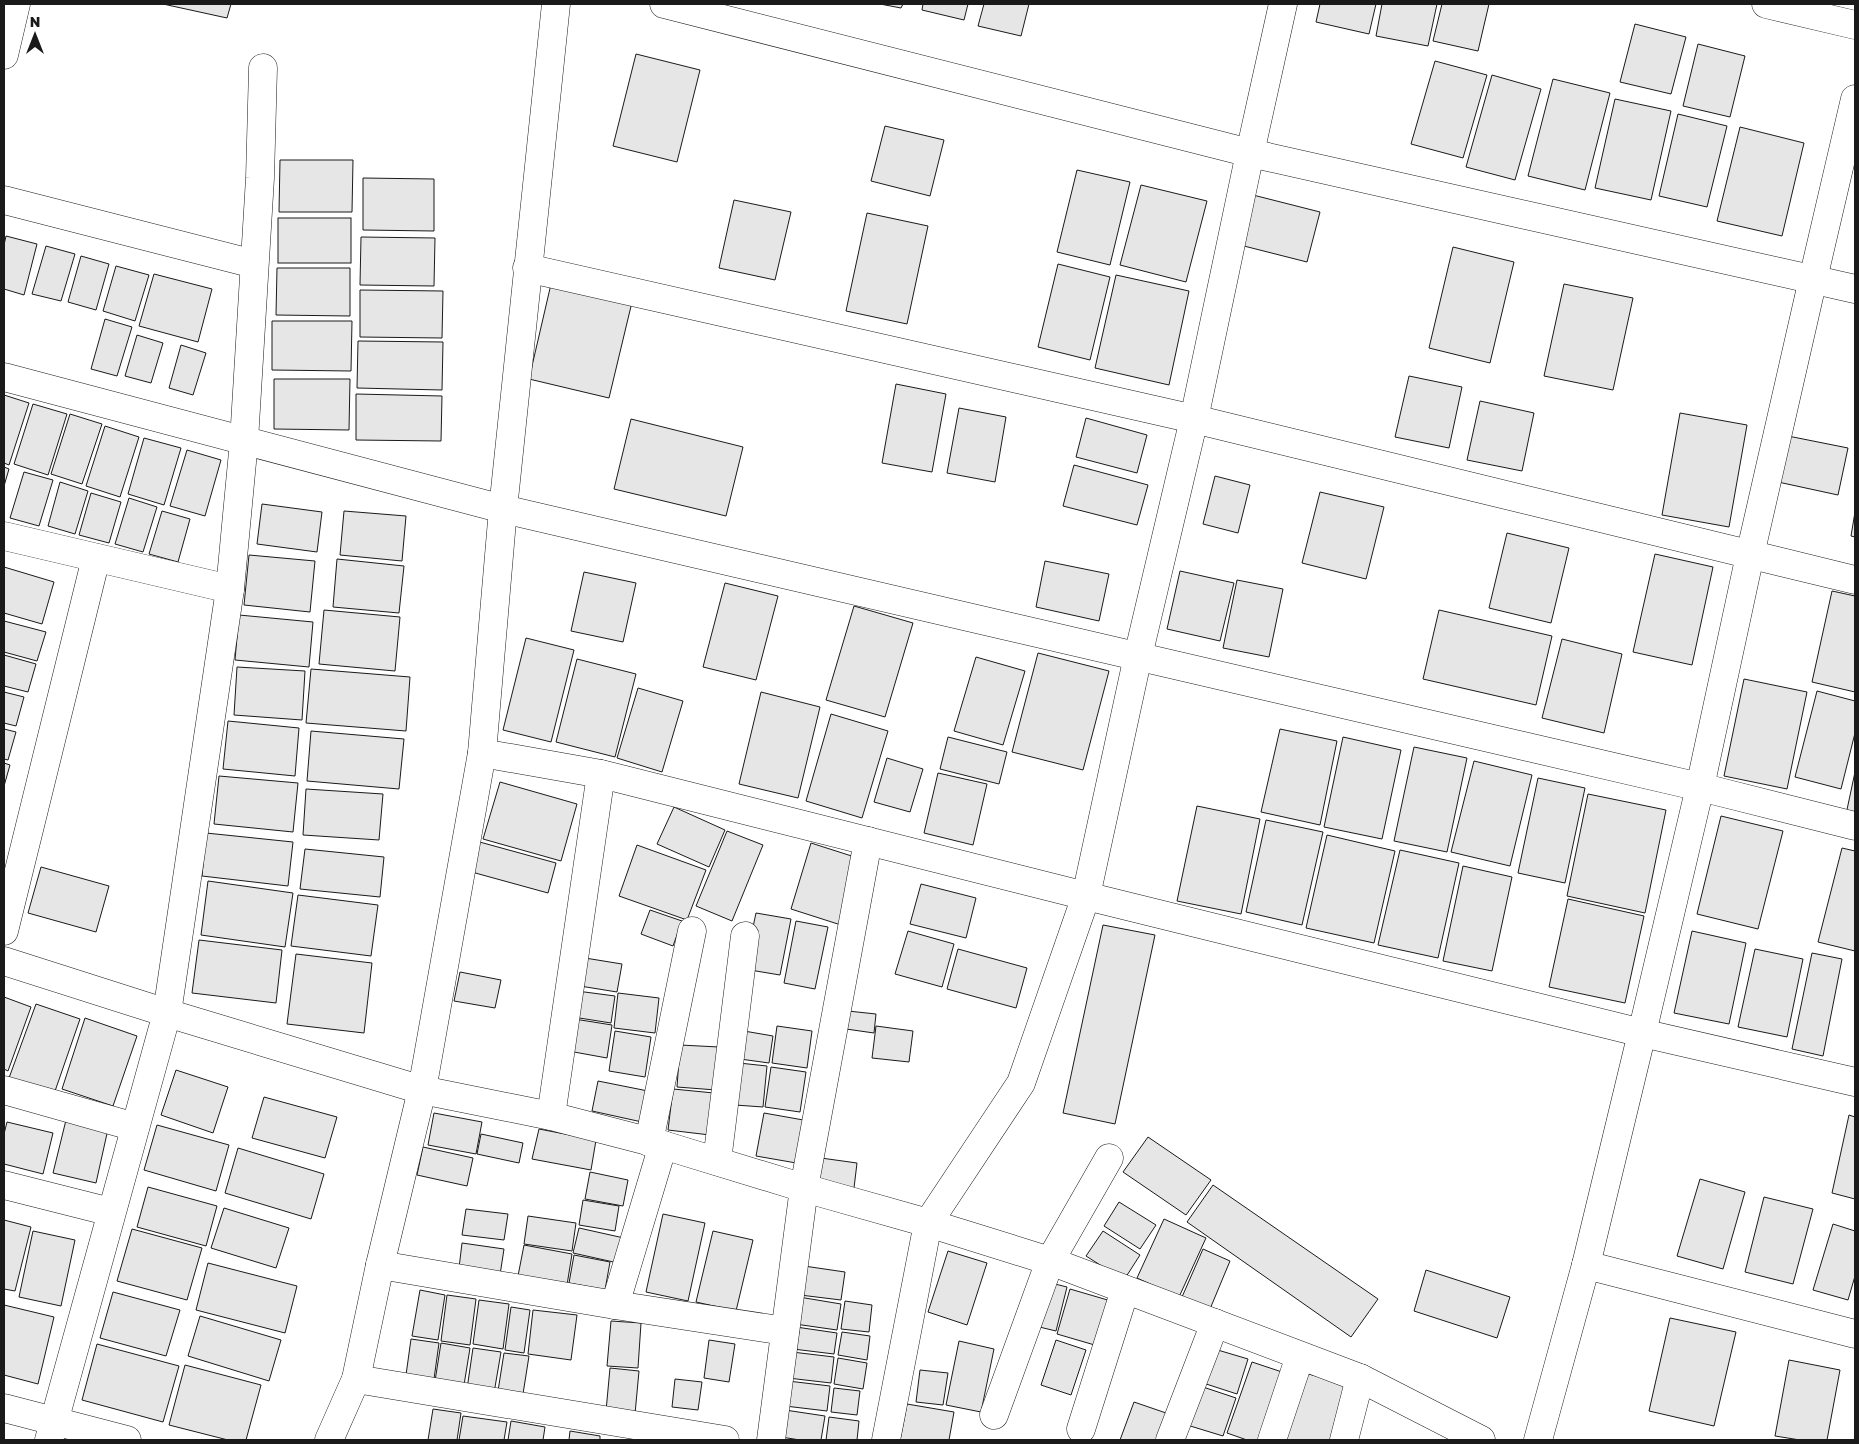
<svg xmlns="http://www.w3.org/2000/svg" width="1859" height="1444" font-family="'Golos Text',sans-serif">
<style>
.building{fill:#e6e6e6;stroke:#1a1a1a}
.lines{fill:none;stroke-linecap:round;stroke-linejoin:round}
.minor-casing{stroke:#1a1a1a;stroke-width:29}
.minor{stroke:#fff;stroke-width:28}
</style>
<rect width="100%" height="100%" fill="#fff"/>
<g class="building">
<polygon points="163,4 231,4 227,18"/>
<polygon points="880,4 903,4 901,8"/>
<polygon points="923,4 968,4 964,20 922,10"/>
<polygon points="984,4 1029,4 1021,36 978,26"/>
<polygon points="1320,4 1376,4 1369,34 1316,22"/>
<polygon points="1382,4 1437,4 1428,46 1376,36"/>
<polygon points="1442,4 1489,4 1478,51 1433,41"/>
<polygon points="1635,24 1686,37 1671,94 1620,82"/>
<polygon points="1698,44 1745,56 1730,117 1683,106"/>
<polygon points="636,54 700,70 677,162 613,146"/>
<polygon points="1435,61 1487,75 1463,158 1411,144"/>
<polygon points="1492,75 1541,89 1515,180 1466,167"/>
<polygon points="1553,79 1610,93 1585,190 1528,176"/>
<polygon points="1615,99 1671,111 1651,200 1595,188"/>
<polygon points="1678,114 1727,126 1707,207 1659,196"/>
<polygon points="885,126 944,140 930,196 871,181"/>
<polygon points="1740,127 1804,143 1782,236 1717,221"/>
<polygon points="280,160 353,160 352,212 279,212"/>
<polygon points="1077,170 1130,182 1110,265 1057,252"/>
<polygon points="363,178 434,179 434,231 363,230"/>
<polygon points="1141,185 1207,201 1186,282 1120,265"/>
<polygon points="1253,195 1320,212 1307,262 1240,245"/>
<polygon points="734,200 791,212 775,280 719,268"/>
<polygon points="867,213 928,226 907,324 846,311"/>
<rect x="278" y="218" width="73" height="45"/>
<polygon points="6,236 37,244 24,295 4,289 4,245"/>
<polygon points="361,237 435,238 434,286 360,285"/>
<polygon points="46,246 75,254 61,301 32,294"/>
<polygon points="1453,247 1514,262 1490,363 1429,348"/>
<polygon points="81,256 109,264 96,310 68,302"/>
<polygon points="1058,264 1110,277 1090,360 1038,347"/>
<polygon points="116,266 149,275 135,321 103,311"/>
<polygon points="277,268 350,268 350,316 276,315"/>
<polygon points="154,274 212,289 198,342 139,326"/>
<polygon points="1116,275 1189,291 1169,385 1095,368"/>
<polygon points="551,284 632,302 609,398 529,379"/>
<polygon points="1564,284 1633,298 1613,390 1544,376"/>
<polygon points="360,290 443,291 442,338 360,337"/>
<polygon points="105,319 132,327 117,376 91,369"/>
<polygon points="272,321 352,321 351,371 272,370"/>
<polygon points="137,335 163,343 151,383 125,376"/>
<polygon points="358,341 443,342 442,390 357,388"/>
<polygon points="181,345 206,353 193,395 169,388"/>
<polygon points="1409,376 1462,387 1449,448 1395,437"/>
<polygon points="274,379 350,379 349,430 274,429"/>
<polygon points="896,384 946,394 932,472 882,463"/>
<polygon points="356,394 442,396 441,441 356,440"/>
<polygon points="4,395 29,403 9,465 4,463"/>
<polygon points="1480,401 1534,413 1522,471 1467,460"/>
<polygon points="33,404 67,414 48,475 14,464"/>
<polygon points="959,408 1006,417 995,482 947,473"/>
<polygon points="1680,413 1747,425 1729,527 1662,515"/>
<polygon points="70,414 102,424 82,484 51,474"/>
<polygon points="1086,418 1147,435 1137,473 1076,457"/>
<polygon points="631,419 743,447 726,516 614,489"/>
<polygon points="105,426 139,437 120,497 86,486"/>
<polygon points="1788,436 1848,448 1838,495 1778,482"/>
<polygon points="144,438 181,448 164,505 128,494"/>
<polygon points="187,450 221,460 205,516 170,506"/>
<polygon points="1074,465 1148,485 1137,525 1063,506"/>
<polygon points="4,467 9,469 4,486"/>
<polygon points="24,472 53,480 39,526 10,518"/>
<polygon points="1215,476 1250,485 1238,533 1203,524"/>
<polygon points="60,482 88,491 75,534 48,526"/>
<polygon points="1320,492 1384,507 1366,579 1302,563"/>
<polygon points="91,493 121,502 109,543 79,535"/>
<polygon points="129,498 157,507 143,552 115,544"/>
<polygon points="262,504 322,512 317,552 257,544"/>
<polygon points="162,511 190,519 178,562 149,554"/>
<polygon points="344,511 406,516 402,561 340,555"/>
<polygon points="1855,512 1855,537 1851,536"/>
<polygon points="1507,533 1569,548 1551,623 1489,608"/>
<polygon points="1655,554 1713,567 1692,665 1633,652"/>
<polygon points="249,555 315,561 310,612 244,605"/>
<polygon points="337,559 404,566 399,613 333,607"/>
<polygon points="1045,561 1109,574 1099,621 1036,607"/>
<polygon points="4,567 54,582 42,624 4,613"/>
<polygon points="1180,571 1234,583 1220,641 1167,629"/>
<polygon points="584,572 636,583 623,642 571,631"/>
<polygon points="1237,580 1283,589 1269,657 1223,648"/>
<polygon points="725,583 778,596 756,680 703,667"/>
<polygon points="1832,591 1855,596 1855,692 1812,682"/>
<polygon points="854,606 913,623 885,717 826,700"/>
<polygon points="324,610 400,617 395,671 319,664"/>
<polygon points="1439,610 1552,636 1536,705 1423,679"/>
<polygon points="239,615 313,622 309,667 235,660"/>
<polygon points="4,621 46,632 37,661 4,652"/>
<polygon points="526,638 574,650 551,742 503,730"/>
<polygon points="1562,639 1622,654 1604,733 1542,718"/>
<polygon points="1038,653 1109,671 1083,770 1012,752"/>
<polygon points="4,655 36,664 28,692 4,686"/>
<polygon points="976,657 1025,671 1003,745 954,731"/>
<polygon points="577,659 636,674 615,757 556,742"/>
<polygon points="237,667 305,671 302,720 234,715"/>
<polygon points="311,669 410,677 406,731 306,723"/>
<polygon points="1744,679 1807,692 1787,789 1724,776"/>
<polygon points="638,688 683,701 662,772 617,758"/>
<polygon points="1817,691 1855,701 1855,733 1841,789 1795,777"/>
<polygon points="4,692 24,697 16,726 4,723"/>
<polygon points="761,692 820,707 798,798 739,784"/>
<polygon points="831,714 888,731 862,818 806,801"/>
<polygon points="228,721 299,728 295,776 223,769"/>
<polygon points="4,729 16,732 8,760 4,759"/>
<polygon points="1280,729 1337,741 1320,825 1261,812"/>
<polygon points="311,731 404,739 399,789 307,781"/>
<polygon points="948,737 1007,752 999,784 940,769"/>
<polygon points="1343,737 1401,750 1382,839 1324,827"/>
<polygon points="1414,747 1467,758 1447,852 1394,841"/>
<polygon points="887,758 923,769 910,812 874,802"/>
<polygon points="1474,761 1532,775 1510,866 1451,852"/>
<polygon points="4,763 10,765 4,786"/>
<polygon points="1855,772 1855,821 1845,819"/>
<polygon points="938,773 987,784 973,845 924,833"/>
<polygon points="219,776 298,783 293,832 214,824"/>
<polygon points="1538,778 1585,788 1565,883 1518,873"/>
<polygon points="500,782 577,804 561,861 483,839"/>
<polygon points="306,789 383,794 379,840 303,835"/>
<polygon points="1588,794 1666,810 1645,913 1567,896"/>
<polygon points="1197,806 1260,819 1241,914 1177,901"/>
<polygon points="674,807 725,830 709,867 657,844"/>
<polygon points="1721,816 1783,831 1758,929 1697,914"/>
<polygon points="1266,820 1323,832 1302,925 1246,912"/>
<polygon points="727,831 763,845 732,921 696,906"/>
<polygon points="206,833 293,842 288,886 202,876"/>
<polygon points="1327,835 1395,851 1374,943 1306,928"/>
<polygon points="476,841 556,863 548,893 468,871"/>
<polygon points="811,843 861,859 841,925 791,909"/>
<polygon points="637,845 706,870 687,920 619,896"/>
<polygon points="1842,848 1855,851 1855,951 1818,942"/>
<polygon points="305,849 384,857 380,897 300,889"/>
<polygon points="1400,850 1459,863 1438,958 1378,945"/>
<polygon points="1463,866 1512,877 1492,971 1443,961"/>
<polygon points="41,867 109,886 96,932 28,913"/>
<polygon points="208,881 293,893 285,947 201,935"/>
<polygon points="921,884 976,898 966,938 910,924"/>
<polygon points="298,895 378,905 371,956 291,946"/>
<polygon points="1568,899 1644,916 1625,1003 1549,987"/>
<polygon points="650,910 682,921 673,946 641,934"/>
<polygon points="756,913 791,919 780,975 744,969"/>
<polygon points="796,921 828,927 815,989 784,983"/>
<polygon points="1103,925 1155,935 1115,1124 1063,1113"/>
<polygon points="908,931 954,944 942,987 895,974"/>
<polygon points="1692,931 1746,943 1729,1024 1674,1013"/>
<polygon points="199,940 282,950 276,1003 192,993"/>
<polygon points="958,949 1027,968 1016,1008 947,989"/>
<polygon points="1755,949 1803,959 1787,1037 1738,1027"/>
<polygon points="1812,953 1842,959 1823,1056 1792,1049"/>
<polygon points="296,954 372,963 364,1033 287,1024"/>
<polygon points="585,958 622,964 617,992 580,986"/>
<polygon points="460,972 501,980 495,1008 454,1001"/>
<polygon points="577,991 615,996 611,1023 573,1017"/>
<polygon points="618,993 659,998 655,1033 614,1028"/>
<polygon points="4,997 31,1007 8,1071 4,1069"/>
<polygon points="36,1004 80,1019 54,1094 9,1078"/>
<polygon points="848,1011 876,1014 874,1033 846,1029"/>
<polygon points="85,1018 137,1036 113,1106 62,1089"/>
<polygon points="568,1018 612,1025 607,1058 563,1050"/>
<polygon points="777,1026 812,1031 807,1068 772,1063"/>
<polygon points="876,1026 913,1031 909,1062 872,1058"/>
<polygon points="615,1031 651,1037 645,1077 609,1071"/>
<polygon points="744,1031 773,1036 769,1063 740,1059"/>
<polygon points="680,1045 719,1047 716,1090 677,1087"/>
<polygon points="739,1063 767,1066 763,1107 735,1105"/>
<polygon points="771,1067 806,1072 800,1112 765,1107"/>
<polygon points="176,1070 228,1087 213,1133 161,1115"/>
<polygon points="598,1081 648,1091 642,1122 592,1111"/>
<polygon points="673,1089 714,1093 710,1135 668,1130"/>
<polygon points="264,1097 337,1117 325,1158 252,1138"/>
<polygon points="434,1113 482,1122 476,1154 428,1145"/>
<polygon points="764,1113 809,1121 802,1164 756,1156"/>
<polygon points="1849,1115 1855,1117 1855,1199 1832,1193"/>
<polygon points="66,1120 108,1129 96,1183 53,1173"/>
<polygon points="7,1122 53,1133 43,1174 4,1164 4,1134"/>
<polygon points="157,1125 229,1145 216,1191 144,1170"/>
<polygon points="539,1129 596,1140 591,1170 532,1159"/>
<polygon points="481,1134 523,1143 519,1163 477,1154"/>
<polygon points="1148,1137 1211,1180 1186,1215 1123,1172"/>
<polygon points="423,1147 473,1158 467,1186 417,1175"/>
<polygon points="238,1148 324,1174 311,1219 225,1193"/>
<polygon points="821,1158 857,1163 854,1188 818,1183"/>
<polygon points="590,1172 628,1180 623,1206 585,1199"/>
<polygon points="1700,1179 1745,1192 1723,1269 1677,1256"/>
<polygon points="1213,1185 1378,1299 1351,1337 1187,1222"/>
<polygon points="148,1187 217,1206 206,1246 137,1227"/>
<polygon points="1764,1197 1813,1209 1793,1284 1745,1272"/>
<polygon points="583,1200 619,1206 615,1231 579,1225"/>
<polygon points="1119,1202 1156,1225 1140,1249 1104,1226"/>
<polygon points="224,1208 289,1228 276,1268 211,1248"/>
<polygon points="466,1209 508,1214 504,1240 462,1235"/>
<polygon points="663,1214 705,1223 688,1301 646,1292"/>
<polygon points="528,1216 576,1223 572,1251 524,1244"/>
<polygon points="1164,1219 1206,1238 1179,1297 1137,1278"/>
<polygon points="4,1220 31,1227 15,1291 4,1289"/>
<polygon points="1833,1224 1855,1231 1855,1276 1848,1300 1813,1290"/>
<polygon points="579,1228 624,1238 618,1263 573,1253"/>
<polygon points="132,1229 202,1248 187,1300 117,1281"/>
<polygon points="33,1231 75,1240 61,1306 19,1297"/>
<polygon points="713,1231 753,1240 736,1311 696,1302"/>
<polygon points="1103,1231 1140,1255 1124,1280 1086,1256"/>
<polygon points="462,1243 504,1249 500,1275 459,1268"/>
<polygon points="524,1245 572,1254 567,1285 518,1276"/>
<polygon points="1203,1249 1230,1261 1210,1309 1182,1297"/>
<polygon points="948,1251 987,1263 967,1325 928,1312"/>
<polygon points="574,1255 610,1262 605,1290 569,1283"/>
<polygon points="208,1263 297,1286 285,1333 196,1310"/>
<polygon points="804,1266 845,1272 841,1300 800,1295"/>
<polygon points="1426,1270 1510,1297 1497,1338 1414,1311"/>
<polygon points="1043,1281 1067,1287 1056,1331 1031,1325"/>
<polygon points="1070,1289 1111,1301 1098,1346 1057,1334"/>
<polygon points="420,1290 445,1295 438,1340 412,1336"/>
<polygon points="113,1292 180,1310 166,1356 100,1338"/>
<polygon points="447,1295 476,1299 470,1345 441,1341"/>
<polygon points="799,1297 841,1304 837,1330 795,1324"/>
<polygon points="479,1300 509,1304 503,1349 473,1344"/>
<polygon points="845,1301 872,1305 869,1332 841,1329"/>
<polygon points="4,1305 54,1317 38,1384 4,1375"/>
<polygon points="511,1307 530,1310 524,1353 505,1350"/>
<polygon points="533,1310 577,1315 571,1360 528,1354"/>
<polygon points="200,1316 281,1340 269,1381 188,1356"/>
<polygon points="1670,1318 1736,1332 1714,1426 1649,1411"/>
<polygon points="611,1321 641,1323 638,1368 607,1366"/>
<polygon points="796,1327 837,1333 834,1354 793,1349"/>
<polygon points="842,1332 870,1336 867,1360 838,1355"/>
<polygon points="411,1339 439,1343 434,1379 406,1375"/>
<polygon points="709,1340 735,1344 729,1382 704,1378"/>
<polygon points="1056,1340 1086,1350 1071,1395 1041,1385"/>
<polygon points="959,1341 994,1349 981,1412 946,1405"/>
<polygon points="441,1343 470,1348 464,1385 435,1381"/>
<polygon points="97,1344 179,1366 163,1422 82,1400"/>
<polygon points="473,1348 501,1352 494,1393 467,1389"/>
<polygon points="1211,1348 1248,1359 1237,1394 1200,1382"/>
<polygon points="792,1352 834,1357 831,1383 788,1378"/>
<polygon points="504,1353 529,1356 523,1394 498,1391"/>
<polygon points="838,1358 867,1363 863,1389 834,1384"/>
<polygon points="1789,1360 1840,1370 1827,1440 1800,1440 1775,1436"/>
<polygon points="1252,1362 1285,1373 1262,1440 1247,1440 1227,1433"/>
<polygon points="185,1365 261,1385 246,1440 228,1440 169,1425"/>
<polygon points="610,1368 639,1371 635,1414 606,1411"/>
<polygon points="920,1370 948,1373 943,1405 916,1402"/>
<polygon points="1296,1371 1345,1383 1330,1440 1277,1440"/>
<polygon points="675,1379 702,1382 698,1410 672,1407"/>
<polygon points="788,1381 830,1386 827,1411 785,1406"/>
<polygon points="1200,1386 1236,1398 1223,1436 1187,1425"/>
<polygon points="834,1388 860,1391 857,1415 831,1412"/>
<polygon points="1134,1402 1169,1414 1159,1440 1120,1440"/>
<polygon points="907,1404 954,1412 949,1440 900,1440"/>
<polygon points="433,1409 461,1413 457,1440 428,1440"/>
<polygon points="785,1410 825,1416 821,1440 800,1440 781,1437"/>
<polygon points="463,1416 507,1422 504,1440 459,1440"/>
<polygon points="829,1417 859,1421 857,1440 826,1440"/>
<polygon points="511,1421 545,1427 543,1440 508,1440"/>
<polygon points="570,1431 600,1436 600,1440 569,1440"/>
</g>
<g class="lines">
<g class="minor-casing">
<g id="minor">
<polyline points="664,4 1250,153 1855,289"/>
<polyline points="1766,4 1855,25"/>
<polyline points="4,55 16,4"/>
<polyline points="4,200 254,264"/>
<polyline points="527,268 1194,419 1855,580"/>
<polyline points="4,377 503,509 1700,787 1855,826"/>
<polyline points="4,536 230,589"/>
<polyline points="482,753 601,774 1086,896 1642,1033 1855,1082"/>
<polyline points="4,931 96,558"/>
<polyline points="4,961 167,1013 422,1090 551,1116 663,1145 804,1188 928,1223 1050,1261 1360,1378 1481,1440"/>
<polyline points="4,1090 135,1127"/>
<polyline points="551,1116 601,774"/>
<polyline points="649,1142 692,931"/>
<polyline points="717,1161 745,936"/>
<polyline points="4,1185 111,1212"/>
<polyline points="380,1265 615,1305 785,1331"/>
<polyline points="1586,1265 1855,1334"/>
<polyline points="615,1305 663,1145"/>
<polyline points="356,1379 725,1440"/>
<polyline points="4,1408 127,1440"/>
<polyline points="994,1415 1050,1261 1109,1158"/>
<polyline points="1081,1429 1125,1290"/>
<polyline points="49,1440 167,1013 230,589 244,441 260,178 263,68"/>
<polyline points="329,1440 356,1379 380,1265 422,1090 482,753 503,509 556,4"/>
<polyline points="771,1440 804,1188 868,841"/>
<polyline points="886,1440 928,1223 1021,1083 1086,896 1138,656 1194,419 1250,153 1283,4"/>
<polyline points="1170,1440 1215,1323"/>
<polyline points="1272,1440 1300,1356"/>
<polyline points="1344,1440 1360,1378"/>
<polyline points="1538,1440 1586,1265 1642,1033 1700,787 1750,555 1813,279 1855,99"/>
</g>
</g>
<use href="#minor" class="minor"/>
</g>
<rect width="1859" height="1444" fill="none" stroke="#1a1a1a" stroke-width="10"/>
<g transform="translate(35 35)" stroke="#ffffff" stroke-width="4" paint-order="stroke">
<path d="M0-4L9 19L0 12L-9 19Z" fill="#1a1a1a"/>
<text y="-8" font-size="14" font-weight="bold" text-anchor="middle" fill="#1a1a1a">N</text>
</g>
</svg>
